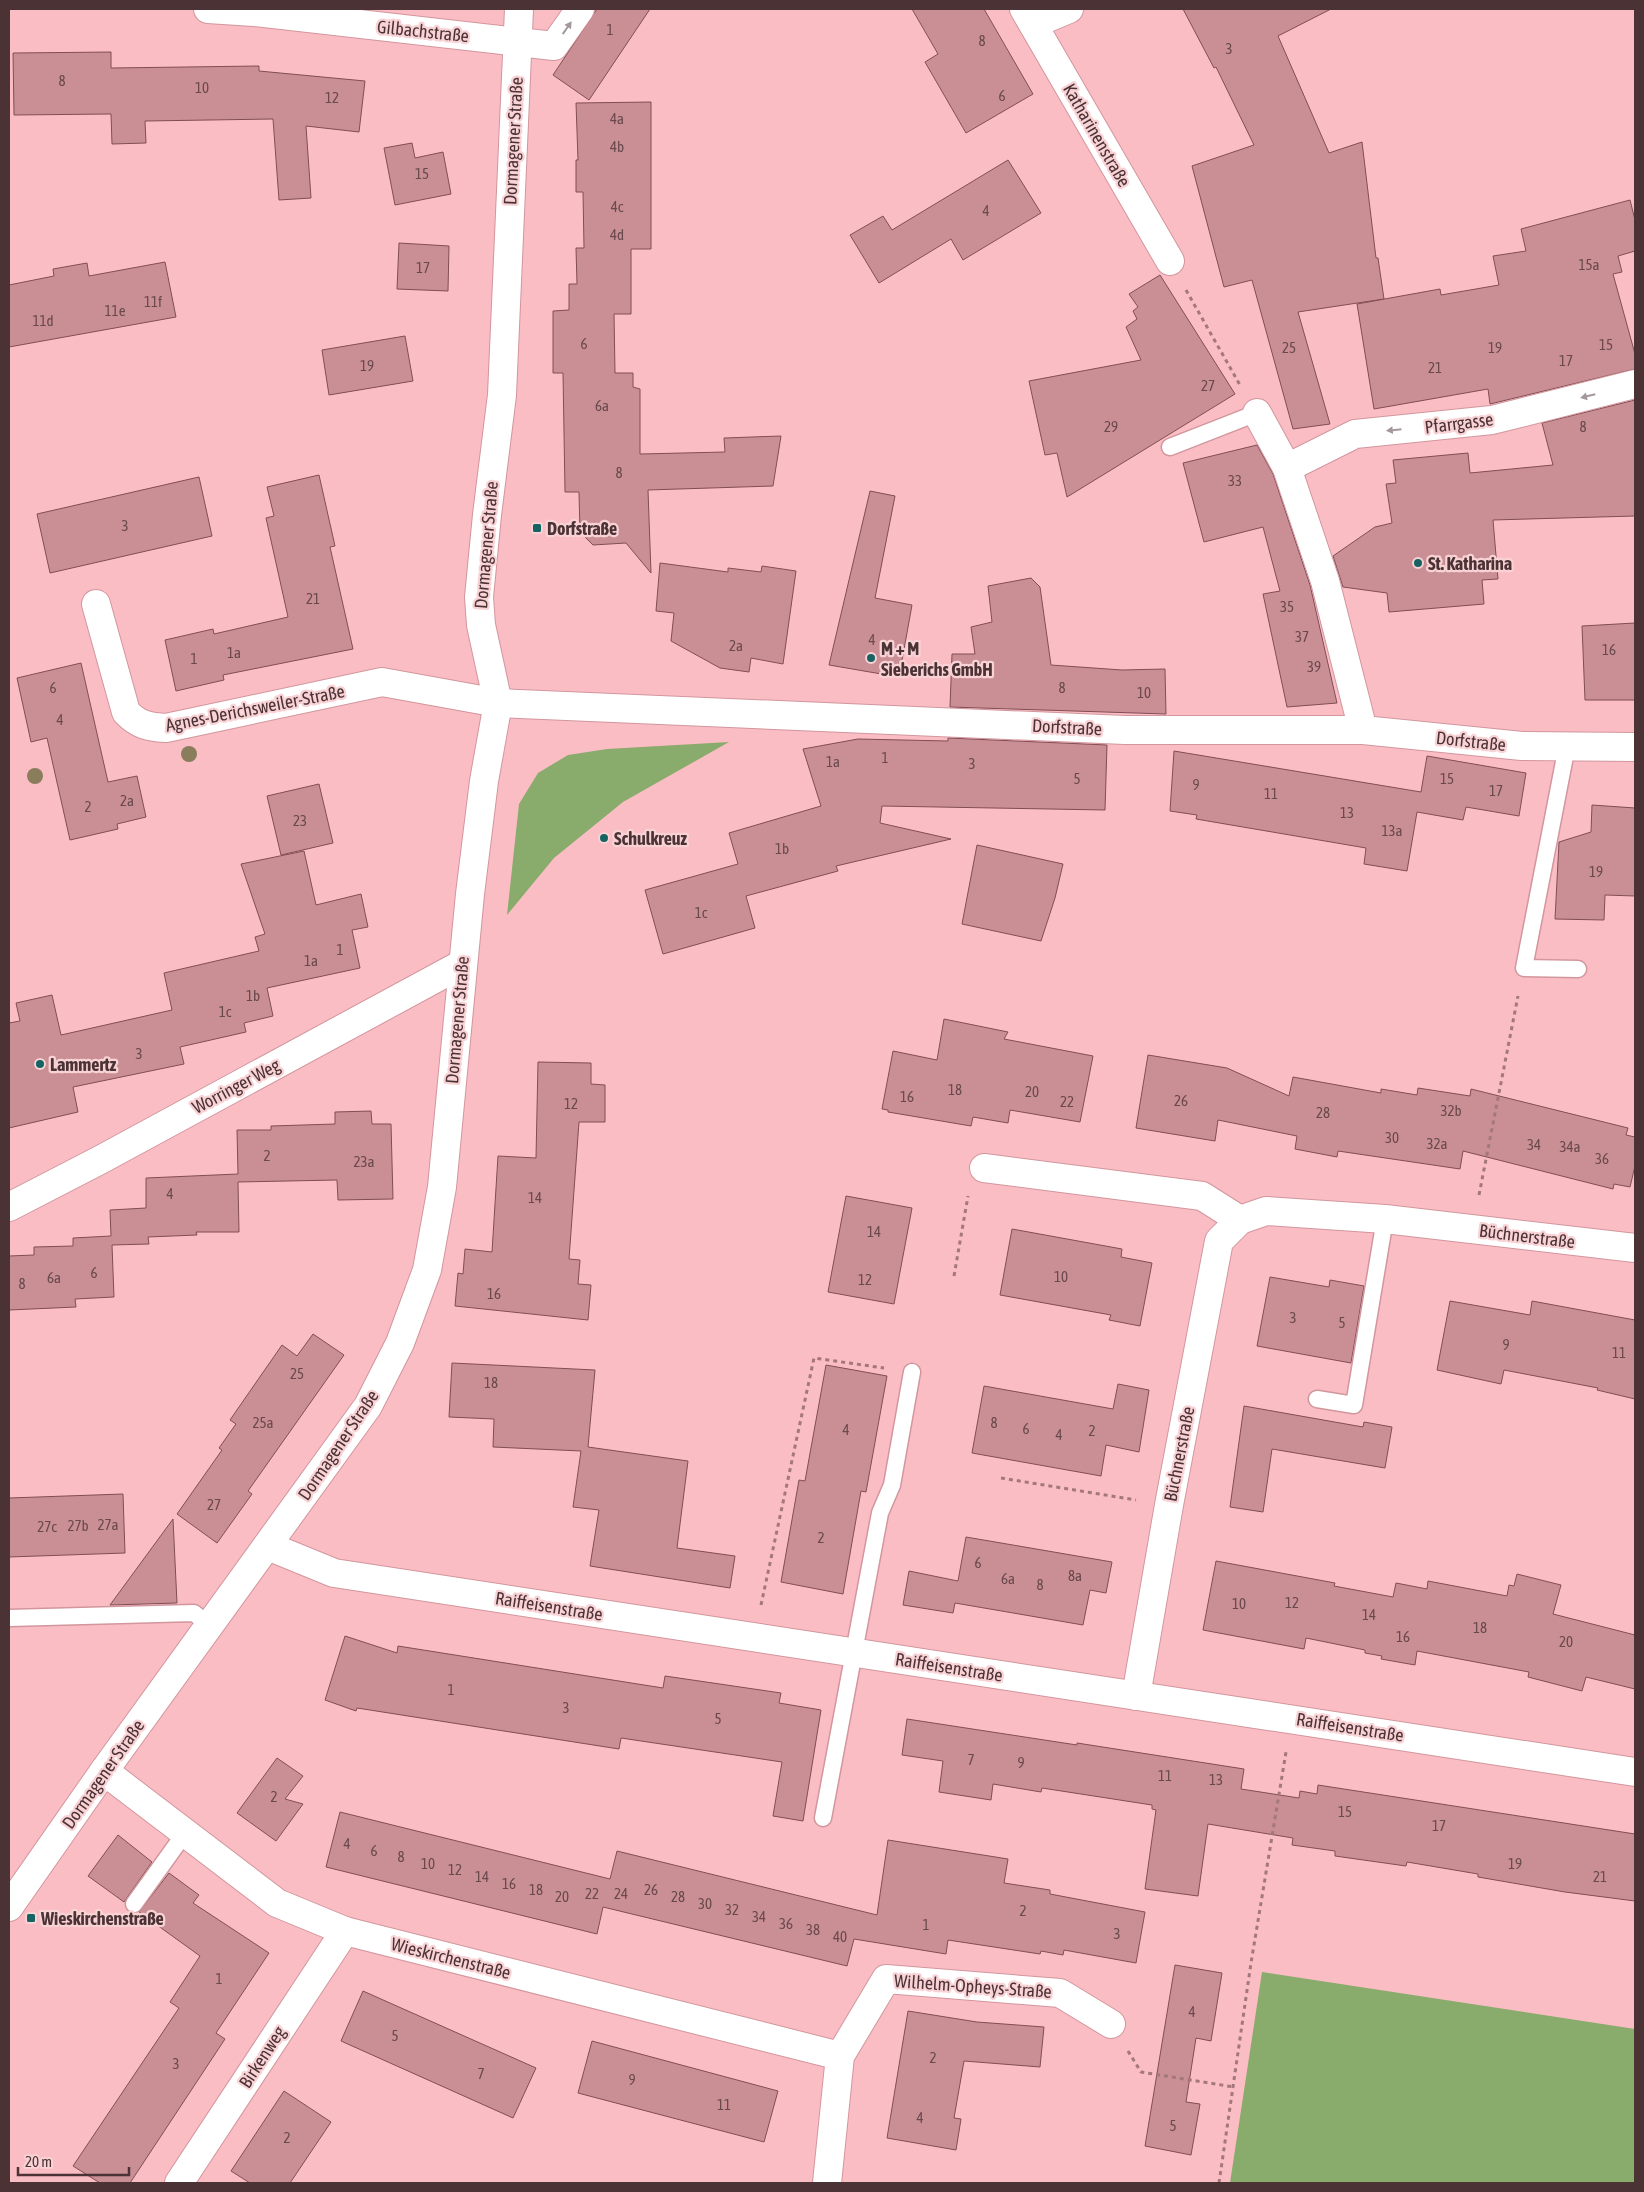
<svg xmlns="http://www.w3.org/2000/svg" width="1644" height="2192" font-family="'Asap Condensed',sans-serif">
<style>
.green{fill:#89ab6c}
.building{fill:#c98f95;stroke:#824d54}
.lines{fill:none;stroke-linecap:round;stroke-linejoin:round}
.lane-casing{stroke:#d2969d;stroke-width:19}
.street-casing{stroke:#d2969d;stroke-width:30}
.path{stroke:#a3777c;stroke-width:3;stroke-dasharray:4 4;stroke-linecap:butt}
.lane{stroke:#fff;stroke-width:16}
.street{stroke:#fff;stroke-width:28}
.tree{fill:#897d5c}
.oneway{fill:#a5989a}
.poi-dot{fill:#166461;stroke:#f8d2d5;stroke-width:2}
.labels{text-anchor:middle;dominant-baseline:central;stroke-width:4.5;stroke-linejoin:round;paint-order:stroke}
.number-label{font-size:15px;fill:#6a494d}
.street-label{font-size:18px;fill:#4b3235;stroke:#f8d2d5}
.poi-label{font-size:18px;font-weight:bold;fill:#4b3235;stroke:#f8d2d5;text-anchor:start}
</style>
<rect width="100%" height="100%" fill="#fbbdc4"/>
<g class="green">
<polygon points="729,742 623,802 554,858 507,915 519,804 538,773 568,755 607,749"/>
<polygon points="1262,1972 1635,2029 1635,2183 1230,2183"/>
</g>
<g class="building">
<polygon points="597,9 650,9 589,100 553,75"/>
<polygon points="912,9 984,9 1033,94 966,133 925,62 938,54"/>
<polygon points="1183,9 1331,9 1278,36 1329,153 1362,142 1376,258 1378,258 1384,299 1298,312 1330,424 1293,429 1252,280 1224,287 1192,166 1254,145 1216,67 1214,68"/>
<polygon points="111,52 111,68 259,66 259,71 365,81 359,132 306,126 311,198 279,200 273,119 145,121 146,143 112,144 111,114 14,115 13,53"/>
<polygon points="651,102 651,249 631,249 631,314 614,314 615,373 633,373 633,387 640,389 640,454 725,452 724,438 781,436 773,486 648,490 651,573 626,543 593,545 580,532 579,492 565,492 563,373 553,373 553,311 569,310 569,284 577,284 576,248 584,248 583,192 576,192 576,160 578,160 576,103"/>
<polygon points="412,143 415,158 443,152 451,194 395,205 384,148"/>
<polygon points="1008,160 1041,213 963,260 951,239 879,283 850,235 883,216 892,230"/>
<polygon points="1630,200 1635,220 1635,251 1618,256 1622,272 1613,274 1635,354 1635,369 1490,404 1488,389 1374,409 1357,304 1440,289 1441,295 1499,285 1493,256 1526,251 1521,229"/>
<polygon points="399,243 449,246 448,291 397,289"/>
<polygon points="165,262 176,317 9,347 9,285 54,276 53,269 87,263 89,276"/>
<polygon points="1160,275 1235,394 1067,497 1057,453 1045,455 1029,381 1141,360 1126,327 1137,319 1133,311 1138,307 1129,294"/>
<polygon points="405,336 413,381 329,395 322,350"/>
<polygon points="1635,400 1635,516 1493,520 1498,579 1482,580 1484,604 1389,612 1387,593 1343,587 1333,556 1375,527 1392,523 1386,484 1396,483 1393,460 1468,453 1470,473 1553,465 1542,423"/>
<polygon points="1257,445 1273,474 1310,585 1337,703 1287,707 1263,594 1280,591 1263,527 1204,542 1183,463"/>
<polygon points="319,475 335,546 330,547 353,649 223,675 224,680 176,691 165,640 213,629 214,634 288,617 266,518 274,516 267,487"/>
<polygon points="199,477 212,536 50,573 37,514"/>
<polygon points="870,491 895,496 875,598 912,605 899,677 829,665"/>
<polygon points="660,563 728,572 728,568 761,572 762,566 796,571 783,664 751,658 749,672 720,668 671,641 674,613 656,611"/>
<polygon points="1031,578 1040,587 1051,665 1122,670 1165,669 1166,714 950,707 952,654 975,654 971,627 992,622 988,586"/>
<polygon points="1635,623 1635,700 1585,700 1582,626"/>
<polygon points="81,663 108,782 137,776 146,817 117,824 118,829 70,840 47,738 31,742 17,678"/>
<polygon points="948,738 1107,745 1105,810 882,806 880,823 951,839 836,866 838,871 746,896 755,928 663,954 645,890 738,864 729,833 821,806 803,749 858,739 948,741"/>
<polygon points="1174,751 1421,792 1427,756 1526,773 1519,816 1466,807 1463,820 1417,812 1407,871 1364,864 1366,848 1196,819 1197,815 1170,811"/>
<polygon points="319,784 333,843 281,855 267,796"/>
<polygon points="1592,805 1635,808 1635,896 1605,895 1604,920 1555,919 1559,842 1591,832"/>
<polygon points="977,845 1063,864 1055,898 1041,941 962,924"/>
<polygon points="304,851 316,905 361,894 368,927 352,930 360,968 267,988 273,1016 244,1023 246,1032 180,1047 184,1064 73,1087 78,1112 9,1128 9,1023 20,1021 16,1003 52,995 61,1035 172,1010 164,973 259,951 255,937 265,934 241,864"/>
<polygon points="944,1019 1008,1032 1004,1039 1093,1056 1080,1122 1010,1110 1008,1123 973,1117 971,1126 888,1112 888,1110 882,1109 893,1051 937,1060"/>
<polygon points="1148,1055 1227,1068 1289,1096 1293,1077 1381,1093 1381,1089 1417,1095 1418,1088 1470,1096 1471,1089 1628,1128 1626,1135 1635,1137 1635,1166 1630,1187 1614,1184 1613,1189 1463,1151 1460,1169 1338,1151 1337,1157 1295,1149 1297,1136 1218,1120 1215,1141 1136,1128"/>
<polygon points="538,1062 591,1063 591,1084 605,1085 605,1122 579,1122 569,1259 580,1260 578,1284 591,1285 588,1320 455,1306 458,1273 463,1274 465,1249 492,1252 498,1156 536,1158"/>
<polygon points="371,1111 372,1124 391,1124 393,1199 338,1200 337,1180 238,1182 239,1232 196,1232 197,1235 148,1237 149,1244 112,1245 114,1297 75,1299 76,1307 9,1310 9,1256 34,1255 34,1247 73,1246 73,1238 111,1236 110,1210 146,1208 146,1178 238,1174 237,1130 271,1130 271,1126 335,1124 335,1112"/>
<polygon points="846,1196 912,1208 894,1304 828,1292"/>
<polygon points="1012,1229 1122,1249 1121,1257 1152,1263 1140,1326 1109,1320 1111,1315 1000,1295"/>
<polygon points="1270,1277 1329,1287 1330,1280 1364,1286 1351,1363 1257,1346"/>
<polygon points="1450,1301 1530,1315 1532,1301 1635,1320 1635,1399 1597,1390 1598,1388 1504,1370 1501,1384 1437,1370"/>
<polygon points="313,1334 344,1355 248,1491 252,1494 217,1543 177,1514 222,1450 219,1448 236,1424 230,1420 282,1345 297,1356"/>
<polygon points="452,1363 595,1370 588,1447 688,1461 677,1548 735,1556 730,1588 590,1566 599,1510 573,1507 581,1451 493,1447 494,1419 449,1417"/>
<polygon points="826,1365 887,1376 866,1492 861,1491 843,1594 781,1582 799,1480 805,1481"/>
<polygon points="1118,1384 1149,1390 1139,1452 1106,1445 1101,1476 972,1453 984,1386 1113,1409"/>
<polygon points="1244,1406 1363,1427 1364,1422 1392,1427 1385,1468 1272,1449 1263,1512 1230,1507"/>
<polygon points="123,1494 125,1553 9,1557 9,1498"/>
<polygon points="173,1519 177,1603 110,1605"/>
<polygon points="966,1537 1112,1562 1106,1593 1090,1590 1083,1625 955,1603 953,1613 903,1605 909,1571 958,1581"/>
<polygon points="1216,1561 1335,1583 1334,1586 1393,1597 1396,1583 1427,1589 1428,1581 1507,1596 1509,1585 1514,1586 1517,1574 1561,1585 1553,1614 1635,1635 1635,1689 1586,1677 1582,1691 1528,1677 1529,1672 1417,1651 1415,1665 1381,1659 1382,1656 1365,1653 1365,1650 1306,1638 1304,1649 1203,1630"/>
<polygon points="345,1636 397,1653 398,1646 663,1688 665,1676 781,1693 779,1703 821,1710 803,1821 773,1816 782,1762 621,1738 619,1749 357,1708 356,1711 325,1700"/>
<polygon points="907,1719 1077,1745 1077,1743 1244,1769 1241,1789 1299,1798 1300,1791 1317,1794 1318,1785 1635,1834 1635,1901 1565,1892 1478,1877 1478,1874 1407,1862 1406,1866 1335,1856 1335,1851 1292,1845 1293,1838 1208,1824 1198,1896 1145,1889 1156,1810 1152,1809 1152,1805 1042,1788 1041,1792 993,1784 991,1800 939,1792 943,1761 902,1755"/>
<polygon points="277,1758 303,1776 285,1799 303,1804 276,1841 237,1813"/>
<polygon points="340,1812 610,1879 617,1851 877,1915 888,1840 1008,1859 1004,1883 1050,1890 1050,1894 1145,1912 1136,1963 1064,1950 1063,1955 1041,1951 1040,1954 948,1940 946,1954 854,1939 847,1966 603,1907 597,1934 326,1867"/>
<polygon points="118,1835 152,1862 124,1902 88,1876"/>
<polygon points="169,1873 199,1895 193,1903 269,1953 216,2033 225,2039 130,2183 100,2183 73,2166 179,2008 170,2002 200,1956 139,1912"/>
<polygon points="1175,1965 1222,1973 1211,2041 1196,2038 1186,2102 1200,2104 1191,2155 1145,2146"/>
<polygon points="363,1991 536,2068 513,2118 341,2041"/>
<polygon points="908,2011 977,2022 1044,2027 1040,2067 964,2061 954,2118 961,2119 956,2150 887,2138"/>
<polygon points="592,2041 778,2091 764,2142 578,2093"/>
<polygon points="284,2091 331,2122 290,2183 250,2183 231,2171"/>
</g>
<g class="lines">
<g class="lane-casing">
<g id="lane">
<polyline points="1170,447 1257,413"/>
<polyline points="1567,746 1524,968 1578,969"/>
<polyline points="1317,1399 1354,1405 1385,1219"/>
<polyline points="9,1618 194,1613 210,1626"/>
<polyline points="823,1818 880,1513 892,1485 912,1372"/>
<polyline points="134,1904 185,1833"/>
</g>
</g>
<g class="street-casing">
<g id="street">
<polyline points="208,9 254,12 554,46 580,9"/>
<polyline points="1024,9 1170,261"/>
<polyline points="1033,24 1069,9"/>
<polyline points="1257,413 1287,468 1325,581 1363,730"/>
<polyline points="1287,468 1355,434 1492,420 1635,384"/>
<path d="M 96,604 L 126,712 C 138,725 149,727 166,728 L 382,682 L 498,703 L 1125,730 L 1363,730 L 1522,746 L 1635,747"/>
<polyline points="984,1168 1202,1196 1240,1220"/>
<polyline points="9,1207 100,1160 462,964"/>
<path d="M 268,1546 L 334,1573 C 768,1639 1202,1703 1635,1772"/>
<polyline points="1136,1696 1169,1505 1219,1241 1240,1220 1266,1211 1385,1219 1635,1248"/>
<polyline points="104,1771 277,1903 345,1931 840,2056"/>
<polyline points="9,1907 104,1771 368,1406 400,1343 427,1270 442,1187 470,894 484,781 498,703 481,625 479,597 487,515 502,395 519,9"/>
<polyline points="179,2183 345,1931"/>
<polyline points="827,2183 840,2056 886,1979 1060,1993 1111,2024"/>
</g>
</g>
<g class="path">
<polyline points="1186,290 1240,385"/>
<polyline points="1479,1195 1518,996"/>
<polyline points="954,1276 968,1196"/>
<polyline points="1001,1478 1136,1500"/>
<polyline points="761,1605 814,1358 884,1368"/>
<polyline points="1128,2051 1141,2072 1234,2087"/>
<polyline points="1219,2183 1251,1963 1286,1752"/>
</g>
<use href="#lane" class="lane"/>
<use href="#street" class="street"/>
</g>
<g class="tree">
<circle cx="189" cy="754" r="8"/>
<circle cx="35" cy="776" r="8"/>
</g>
<defs><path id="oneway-solid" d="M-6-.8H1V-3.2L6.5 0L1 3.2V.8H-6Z" transform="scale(1.25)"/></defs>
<g class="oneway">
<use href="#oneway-solid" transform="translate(567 28) rotate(-55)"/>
<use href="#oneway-solid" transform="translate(1588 396) rotate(166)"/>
<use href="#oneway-solid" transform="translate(1394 430) rotate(174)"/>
</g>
<g class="poi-dot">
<rect x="532" y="523" width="10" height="10" rx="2.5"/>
<circle cx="1418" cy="563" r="5"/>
<circle cx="871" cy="658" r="5"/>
<circle cx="604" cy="838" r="5"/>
<circle cx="40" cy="1064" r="5"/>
<rect x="26" y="1913" width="10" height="10" rx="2.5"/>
</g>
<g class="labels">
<g class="number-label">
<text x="610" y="29">1</text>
<text x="982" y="40">8</text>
<text x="1229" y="48">3</text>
<text x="62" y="80">8</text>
<text x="202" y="87">10</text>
<text x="1002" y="95">6</text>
<text x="332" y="97">12</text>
<text x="617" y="118">4a</text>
<text x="617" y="146">4b</text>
<text x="422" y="173">15</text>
<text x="617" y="206">4c</text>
<text x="986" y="210">4</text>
<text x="617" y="234">4d</text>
<text x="1589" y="264">15a</text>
<text x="423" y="267">17</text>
<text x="153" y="301">11f</text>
<text x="115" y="310">11e</text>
<text x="43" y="320">11d</text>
<text x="584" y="343">6</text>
<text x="1606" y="344">15</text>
<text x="1289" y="347">25</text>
<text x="1495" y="347">19</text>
<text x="1566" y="360">17</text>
<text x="367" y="365">19</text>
<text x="1435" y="367">21</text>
<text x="1208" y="385">27</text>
<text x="602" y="405">6a</text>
<text x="1111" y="426">29</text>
<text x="1583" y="426">8</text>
<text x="619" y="472">8</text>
<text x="1235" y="480">33</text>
<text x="125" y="525">3</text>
<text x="313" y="598">21</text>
<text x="1287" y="606">35</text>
<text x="1302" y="636">37</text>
<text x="872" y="639">4</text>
<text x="736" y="645">2a</text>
<text x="1609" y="649">16</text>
<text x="234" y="652">1a</text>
<text x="194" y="658">1</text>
<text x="1314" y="666">39</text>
<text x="53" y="687">6</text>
<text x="1062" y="687">8</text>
<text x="1144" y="692">10</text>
<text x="60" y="719">4</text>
<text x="885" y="757">1</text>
<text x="833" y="761">1a</text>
<text x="972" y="763">3</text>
<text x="1077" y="778">5</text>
<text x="1447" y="778">15</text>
<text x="1196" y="784">9</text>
<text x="1496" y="790">17</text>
<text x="1271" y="793">11</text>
<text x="127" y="800">2a</text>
<text x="88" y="806">2</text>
<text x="1347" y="812">13</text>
<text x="300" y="820">23</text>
<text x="1392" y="830">13a</text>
<text x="782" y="848">1b</text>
<text x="1596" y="871">19</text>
<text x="701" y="912">1c</text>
<text x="340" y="949">1</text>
<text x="311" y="960">1a</text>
<text x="253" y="995">1b</text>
<text x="225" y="1011">1c</text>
<text x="139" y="1053">3</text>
<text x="955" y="1089">18</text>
<text x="1032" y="1091">20</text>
<text x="907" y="1096">16</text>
<text x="1181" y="1100">26</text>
<text x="1067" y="1101">22</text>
<text x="571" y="1103">12</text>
<text x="1451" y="1110">32b</text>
<text x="1323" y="1112">28</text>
<text x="1392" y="1137">30</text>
<text x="1437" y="1143">32a</text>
<text x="1534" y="1144">34</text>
<text x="1570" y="1146">34a</text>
<text x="267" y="1155">2</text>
<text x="1602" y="1158">36</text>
<text x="364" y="1161">23a</text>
<text x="170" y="1193">4</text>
<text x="535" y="1197">14</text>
<text x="874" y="1231">14</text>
<text x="94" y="1272">6</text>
<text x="1061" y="1276">10</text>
<text x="54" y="1277">6a</text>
<text x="865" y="1279">12</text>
<text x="22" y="1283">8</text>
<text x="494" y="1293">16</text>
<text x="1293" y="1317">3</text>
<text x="1342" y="1322">5</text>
<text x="1506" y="1344">9</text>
<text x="1619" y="1352">11</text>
<text x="297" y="1373">25</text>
<text x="491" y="1382">18</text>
<text x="263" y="1422">25a</text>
<text x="994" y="1422">8</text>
<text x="1026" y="1428">6</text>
<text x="846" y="1429">4</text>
<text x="1092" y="1430">2</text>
<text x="1059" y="1434">4</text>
<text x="214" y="1504">27</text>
<text x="108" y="1524">27a</text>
<text x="78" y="1525">27b</text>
<text x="47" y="1526">27c</text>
<text x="821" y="1537">2</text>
<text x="978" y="1562">6</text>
<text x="1075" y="1575">8a</text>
<text x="1008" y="1578">6a</text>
<text x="1040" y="1584">8</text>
<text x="1292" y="1602">12</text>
<text x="1239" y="1603">10</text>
<text x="1369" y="1614">14</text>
<text x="1480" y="1627">18</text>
<text x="1403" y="1636">16</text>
<text x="1566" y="1641">20</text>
<text x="451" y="1689">1</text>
<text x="566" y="1707">3</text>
<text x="718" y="1718">5</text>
<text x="971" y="1759">7</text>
<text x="1021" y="1762">9</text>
<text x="1165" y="1775">11</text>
<text x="1216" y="1779">13</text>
<text x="274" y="1796">2</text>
<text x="1345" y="1811">15</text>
<text x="1439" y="1825">17</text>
<text x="347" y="1843">4</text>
<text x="374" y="1850">6</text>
<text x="401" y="1856">8</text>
<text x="428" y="1863">10</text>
<text x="1515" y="1863">19</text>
<text x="455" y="1869">12</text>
<text x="482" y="1876">14</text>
<text x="1600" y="1876">21</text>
<text x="509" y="1883">16</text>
<text x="536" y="1889">18</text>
<text x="651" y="1889">26</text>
<text x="592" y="1893">22</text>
<text x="621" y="1893">24</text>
<text x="562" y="1896">20</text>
<text x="678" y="1896">28</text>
<text x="705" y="1903">30</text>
<text x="732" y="1909">32</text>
<text x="1023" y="1910">2</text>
<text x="759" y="1916">34</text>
<text x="786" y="1923">36</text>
<text x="926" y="1924">1</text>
<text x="813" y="1929">38</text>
<text x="1117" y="1933">3</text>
<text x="840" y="1936">40</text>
<text x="219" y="1978">1</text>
<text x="1192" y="2011">4</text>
<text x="395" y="2035">5</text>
<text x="933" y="2057">2</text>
<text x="176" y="2063">3</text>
<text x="481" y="2073">7</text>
<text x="632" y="2079">9</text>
<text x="724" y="2104">11</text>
<text x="920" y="2117">4</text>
<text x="1173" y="2125">5</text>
<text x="287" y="2137">2</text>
</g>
<g class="street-label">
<text transform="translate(423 31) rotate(6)">Gilbachstraße</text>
<text transform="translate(1097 135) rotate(60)">Katharinenstraße</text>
<text transform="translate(513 141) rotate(-87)">Dormagener Straße</text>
<text transform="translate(1459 423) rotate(-7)">Pfarrgasse</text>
<text transform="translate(486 545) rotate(-85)">Dormagener Straße</text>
<text transform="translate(255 708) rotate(-11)">Agnes-Derichsweiler-Straße</text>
<text transform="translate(1067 727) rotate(3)">Dorfstraße</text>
<text transform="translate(1471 741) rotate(6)">Dorfstraße</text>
<text transform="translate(457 1020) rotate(-85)">Dormagener Straße</text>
<text transform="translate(236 1086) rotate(-28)">Worringer Weg</text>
<text transform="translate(1527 1236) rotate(7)">Büchnerstraße</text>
<text transform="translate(338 1445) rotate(-56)">Dormagener Straße</text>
<text transform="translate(1179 1454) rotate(-79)">Büchnerstraße</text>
<text transform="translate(549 1606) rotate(9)">Raiffeisenstraße</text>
<text transform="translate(949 1667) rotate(9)">Raiffeisenstraße</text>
<text transform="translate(1350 1727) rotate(9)">Raiffeisenstraße</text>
<text transform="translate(103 1774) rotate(-55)">Dormagener Straße</text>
<text transform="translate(451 1958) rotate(14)">Wieskirchenstraße</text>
<text transform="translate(973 1986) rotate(4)">Wilhelm-Opheys-Straße</text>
<text transform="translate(262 2057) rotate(-57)">Birkenweg</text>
</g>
<g class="poi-label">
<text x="547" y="528">Dorfstraße</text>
<text x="1428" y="563">St. Katharina</text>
<text x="881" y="648">M + M<tspan x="881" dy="21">Sieberichs GmbH</tspan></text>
<text x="614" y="838">Schulkreuz</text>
<text x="50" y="1064">Lammertz</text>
<text x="41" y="1918">Wieskirchenstraße</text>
</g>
</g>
<rect width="1644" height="2192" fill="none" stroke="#4b3235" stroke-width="20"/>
<path d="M18 2167v8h111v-8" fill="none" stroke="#4b3235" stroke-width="2.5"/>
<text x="25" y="2167" font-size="15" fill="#4b3235" stroke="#f8d2d5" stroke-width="4" paint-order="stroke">20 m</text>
</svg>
